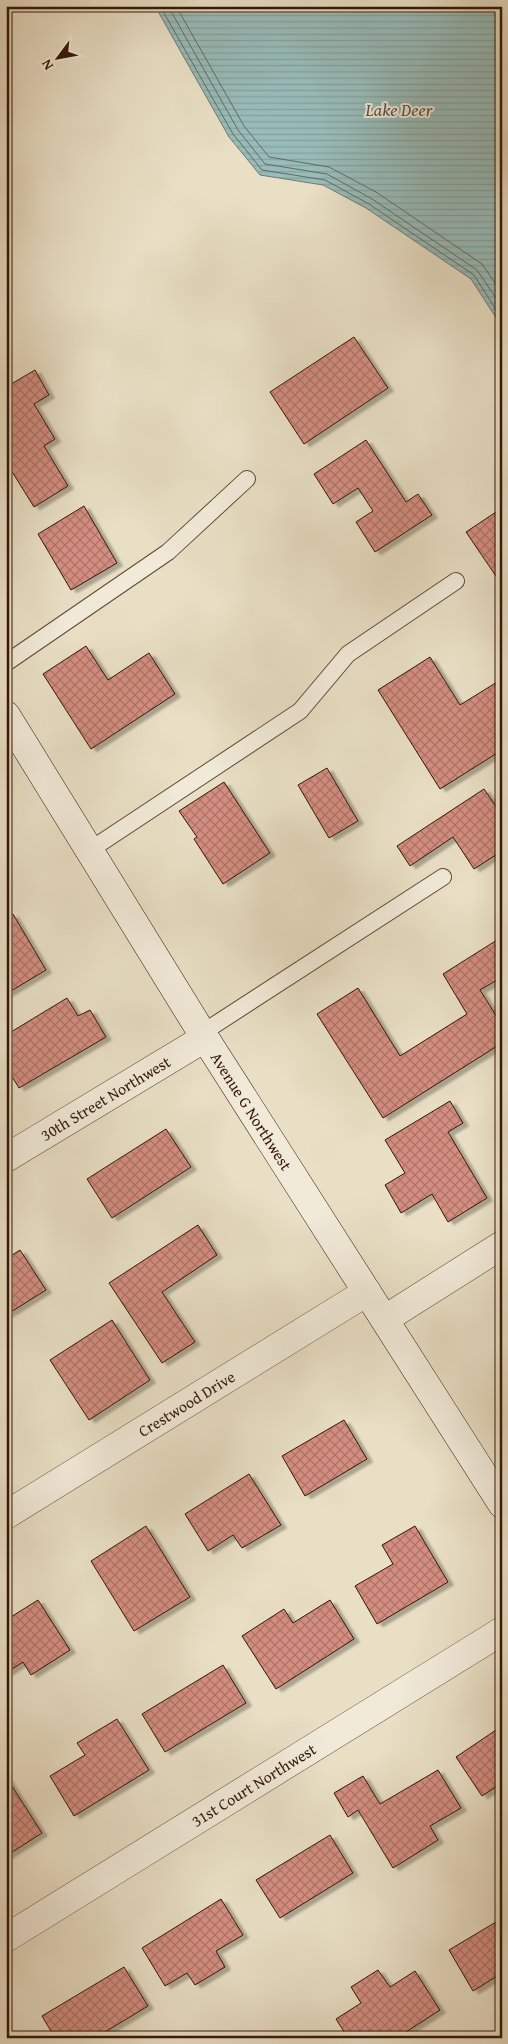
<svg xmlns="http://www.w3.org/2000/svg" width="508" height="2044" font-family="'Gentium Book Plus',serif">
<style>
.water{fill:url(#water-rules);stroke:#707a72}
.lines{fill:none;stroke-linecap:round;stroke-linejoin:round}
.shore{stroke:#666960;stroke-width:1}
.building{fill:url(#building-cross-hatch);stroke:#341607;filter:url(#shadow)}
.service-casing{stroke:#614836;stroke-width:18}
.minor-casing{stroke:#614836;stroke-width:29}
.secondary-casing{stroke:#341607;stroke-width:29}
.service{stroke:#f1ead9;stroke-width:16}
.minor{stroke:#f1ead9;stroke-width:28}
.secondary{stroke:#f1ead9;stroke-width:28}
.labels{text-anchor:middle;dominant-baseline:central;stroke-width:4;stroke-linejoin:round;paint-order:stroke}
.street-label{font-size:16px;fill:#341607;stroke:#f1ead9}
.water-label{font-size:18px;font-style:italic;fill:#575045;stroke:#f1ead9}
</style>
<defs>
<pattern id="water-rules" width="6" height="5" patternUnits="userSpaceOnUse" patternTransform="scale(1.25)"><rect width="6" height="5" fill="#98bcb9"/><path d="M0 2.5h6" fill="none" stroke="#84a19e"/></pattern>
<pattern id="building-cross-hatch" width="8" height="8" patternUnits="userSpaceOnUse" patternTransform="scale(1.25)"><rect width="8" height="8" fill="#d48e80"/><path d="M0 0l8 8M0 8l8-8" fill="none" stroke="#ad7367"/></pattern>
<filter id="shadow"><feDropShadow dx="5.5" dy="3" stdDeviation="1" flood-color="#0004"/></filter>
</defs>
<rect width="100%" height="100%" fill="#e9dfc5"/>
<filter id="stains"><feTurbulence type="fractalNoise" baseFrequency=".004" numOctaves="4"/><feColorMatrix values="0 0 0 0 .2 0 0 0 0 .09 0 0 0 0 .02 0 0 0 .5 -.17"/></filter>
<radialGradient id="worn" r=".72"><stop offset=".6" stop-color="#630" stop-opacity="0"/><stop offset="1" stop-color="#630" stop-opacity=".3"/></radialGradient>
<polygon class="water" points="155,6 502,6 502,327 471,279 366,208 323,185 260,175 229,137"/>
<g class="lines">
<g class="shore">
<polyline points="160,6 233,134 262,170 325,180 369,204 474,275 502,319"/>
<polyline points="168,6 238,130 265,164 327,174 372,199 477,270 502,307"/>
<polyline points="176,6 244,126 269,157 329,167 376,192 482,264 502,293"/>
</g>
</g>
<g class="building">
<polygon points="354,337 388,388 304,444 270,392"/>
<polygon points="35,370 49,395 34,404 55,439 44,446 68,486 34,507 6,462 6,387"/>
<polygon points="366,440 406,502 418,494 432,515 375,552 356,522 373,511 358,488 333,504 314,474"/>
<polygon points="84,506 117,563 71,590 38,534"/>
<polygon points="502,508 502,585 466,532"/>
<polygon points="86,646 108,680 149,653 175,694 91,749 43,674"/>
<polygon points="430,657 460,705 502,679 502,750 440,789 378,690"/>
<polygon points="327,768 358,821 329,838 298,785"/>
<polygon points="224,782 270,853 223,884 194,839 197,837 179,811"/>
<polygon points="484,789 502,815 502,851 474,869 453,837 410,866 397,846"/>
<polygon points="13,914 46,970 6,994 6,918"/>
<polygon points="497,940 502,947 502,977 480,990 502,1025 502,1043 383,1118 317,1014 358,988 400,1056 467,1014 443,974"/>
<polygon points="67,998 78,1016 90,1010 106,1037 19,1088 6,1067 6,1035"/>
<polygon points="450,1101 463,1123 448,1132 487,1198 448,1222 432,1194 401,1213 385,1185 405,1173 385,1140"/>
<polygon points="166,1129 191,1167 112,1218 87,1179"/>
<polygon points="198,1225 217,1255 162,1292 195,1342 162,1363 109,1283"/>
<polygon points="20,1250 46,1290 6,1315 6,1259"/>
<polygon points="112,1320 150,1380 89,1420 50,1360"/>
<polygon points="344,1420 367,1459 305,1496 282,1456"/>
<polygon points="249,1474 281,1525 242,1548 233,1535 208,1551 185,1514"/>
<polygon points="146,1526 190,1597 134,1631 91,1561"/>
<polygon points="415,1526 448,1582 377,1624 355,1586 393,1564 382,1545"/>
<polygon points="38,1600 70,1650 31,1675 23,1662 6,1673 6,1620"/>
<polygon points="330,1600 354,1639 276,1689 242,1636 284,1609 293,1623"/>
<polygon points="223,1665 246,1703 165,1752 142,1714"/>
<polygon points="117,1719 149,1770 74,1816 50,1776 85,1755 77,1743"/>
<polygon points="502,1726 502,1783 482,1796 456,1757"/>
<polygon points="438,1770 461,1808 430,1826 438,1840 393,1868 358,1810 348,1817 334,1793 363,1776 380,1804"/>
<polygon points="6,1777 42,1833 6,1856"/>
<polygon points="330,1835 353,1873 280,1918 256,1880"/>
<polygon points="221,1899 243,1935 216,1951 225,1967 195,1985 187,1973 165,1986 142,1948"/>
<polygon points="501,1919 502,1973 473,1991 449,1950"/>
<polygon points="124,1967 148,2006 95,2038 55,2038 42,2016"/>
<polygon points="378,1970 390,1987 415,1971 440,2010 397,2038 348,2038 336,2019 361,2003 351,1987"/>
</g>
<g class="lines">
<g class="service-casing">
<g id="service">
<polyline points="6,663 168,552 247,479"/>
<polyline points="90,850 300,711 348,654 456,581"/>
<polyline points="202,1033 443,877"/>
</g>
</g>
<g class="minor-casing">
<g id="minor">
<path id="s1" d="M 6,1158 L 205,1038"/>
<polyline points="385,1319 502,1245"/>
<path id="s2" d="M 6,1515 L 367,1292"/>
<path id="s3" d="M 6,1938 L 502,1631"/>
</g>
</g>
<g class="secondary-casing">
<g id="secondary">
<path id="s4" d="M 6,715 L 205,1038 L 502,1504"/>
</g>
</g>
<use href="#service" class="service"/>
<use href="#minor" class="minor"/>
<use href="#secondary" class="secondary"/>
</g>
<g class="labels">
<g class="street-label">
<text stroke="none"><textPath href="#s1" startOffset="116">30th Street Northwest</textPath></text>
<text stroke="none"><textPath href="#s4" startOffset="466">Avenue G Northwest</textPath></text>
<text stroke="none"><textPath href="#s2" startOffset="212">Crestwood Drive</textPath></text>
<text stroke="none"><textPath href="#s3" startOffset="291">31st Court Northwest</textPath></text>
</g>
<g class="water-label">
<text x="399" y="109">Lake Deer</text>
</g>
</g>
<rect width="508" height="2044" fill="none" stroke="#e9dfc5" stroke-width="25"/>
<rect x="8" y="8" width="493" height="2029" fill="none" stroke="#341607" stroke-width="2.5"/>
<rect x="12" y="12" width="483" height="2019" fill="none" stroke="#341607"/>
<g transform="translate(58 58) rotate(238)" stroke="#f1ead9" stroke-width="4" paint-order="stroke">
<path d="M0-4L9 19L0 12L-9 19Z" fill="#341607"/>
<text y="-8" font-size="14" font-weight="bold" text-anchor="middle" fill="#341607">N</text>
</g>
<rect width="100%" height="100%" filter="url(#stains)"/>
<rect width="100%" height="100%" fill="url(#worn)"/>
</svg>
